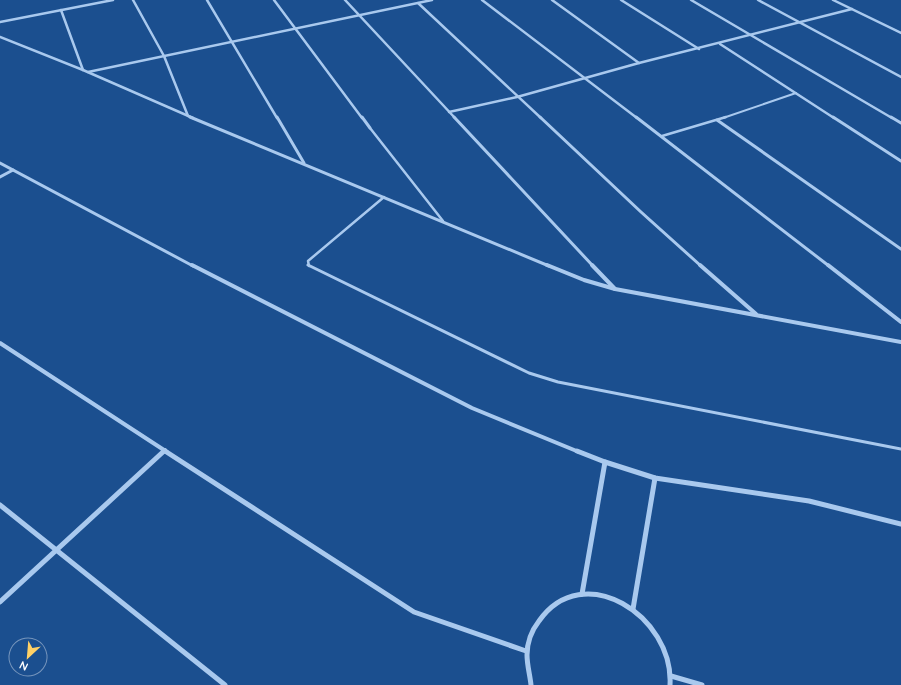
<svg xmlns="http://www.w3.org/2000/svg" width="901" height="685" font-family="Quicksand,sans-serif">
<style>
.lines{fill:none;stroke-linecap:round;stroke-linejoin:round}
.lane-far2{stroke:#a9c9ee;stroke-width:2}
.lane-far1{stroke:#a9c9ee;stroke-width:2.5}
.lane{stroke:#a9c9ee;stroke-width:3}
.street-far3{stroke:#a9c9ee;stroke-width:2.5}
.street-far2{stroke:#a9c9ee;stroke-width:3}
.street-far1{stroke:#a9c9ee;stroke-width:4}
.street{stroke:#a9c9ee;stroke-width:5}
</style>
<rect width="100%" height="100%" fill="#1b4f8f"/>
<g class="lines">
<polyline class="lane-far2" points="723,118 796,93"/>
<g class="lane-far1">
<polyline points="370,128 443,221"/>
<polyline points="662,136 726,117"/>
<polyline points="309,266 308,261 384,197"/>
</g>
<polyline class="lane" points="308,265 529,373 558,382 901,449"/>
<g class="street-far3">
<polyline points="133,0 164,56 188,116"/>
<polyline points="207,0 277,118"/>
<polyline points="274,0 362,118"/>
<polyline points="345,0 455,118"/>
<polyline points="482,0 637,118"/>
<polyline points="552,0 639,63"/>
<polyline points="621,0 699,49"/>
<polyline points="691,0 892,118"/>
<polyline points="758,0 901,77"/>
<polyline points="833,0 901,33"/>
<polyline points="418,3 541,118"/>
<polyline points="61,10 83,70"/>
<polyline points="0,22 113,0"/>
<polyline points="0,37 83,70 193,118"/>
<polyline points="720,44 834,118"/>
<polyline points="88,72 432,0"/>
<polyline points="449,112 517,97 639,63 852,9"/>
</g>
<g class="street-far2">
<polyline points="190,117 549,266"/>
<polyline points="277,117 304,163"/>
<polyline points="362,117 370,128"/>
<polyline points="454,117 593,266"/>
<polyline points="540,117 641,212 701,266"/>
<polyline points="636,117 829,266"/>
<polyline points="833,117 901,161"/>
<polyline points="891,117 901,123"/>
<polyline points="717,120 901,249"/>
<polyline points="0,163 193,266"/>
<polyline points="0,177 13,170"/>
</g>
<g class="street-far1">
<polyline points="192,265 472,408 579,452"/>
<polyline points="547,265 584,280 615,289 901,342"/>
<polyline points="592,265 615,289"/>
<polyline points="700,265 756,314"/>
<polyline points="828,265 901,322"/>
<polyline points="0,343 167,452"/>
<polyline points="163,452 165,450"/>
</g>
<g class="street">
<polyline points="165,451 414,612 526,651"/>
<polyline points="577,451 605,462 655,478 809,501 901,524"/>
<polyline points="0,505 225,685"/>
<polyline points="582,594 605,462"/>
<polyline points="0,602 164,451"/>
<polyline points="633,609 655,478"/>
<polyline points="671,676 702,685"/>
<path d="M 531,685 C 530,675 527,665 527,655 C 527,643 532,630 539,621 C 583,558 674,616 670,685"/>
</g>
</g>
<g transform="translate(28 657) rotate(206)"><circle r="19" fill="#1b4f8f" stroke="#7695bc"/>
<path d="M0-3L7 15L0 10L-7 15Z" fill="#ffd166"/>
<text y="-6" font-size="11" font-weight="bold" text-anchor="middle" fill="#ffffff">N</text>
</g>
</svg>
